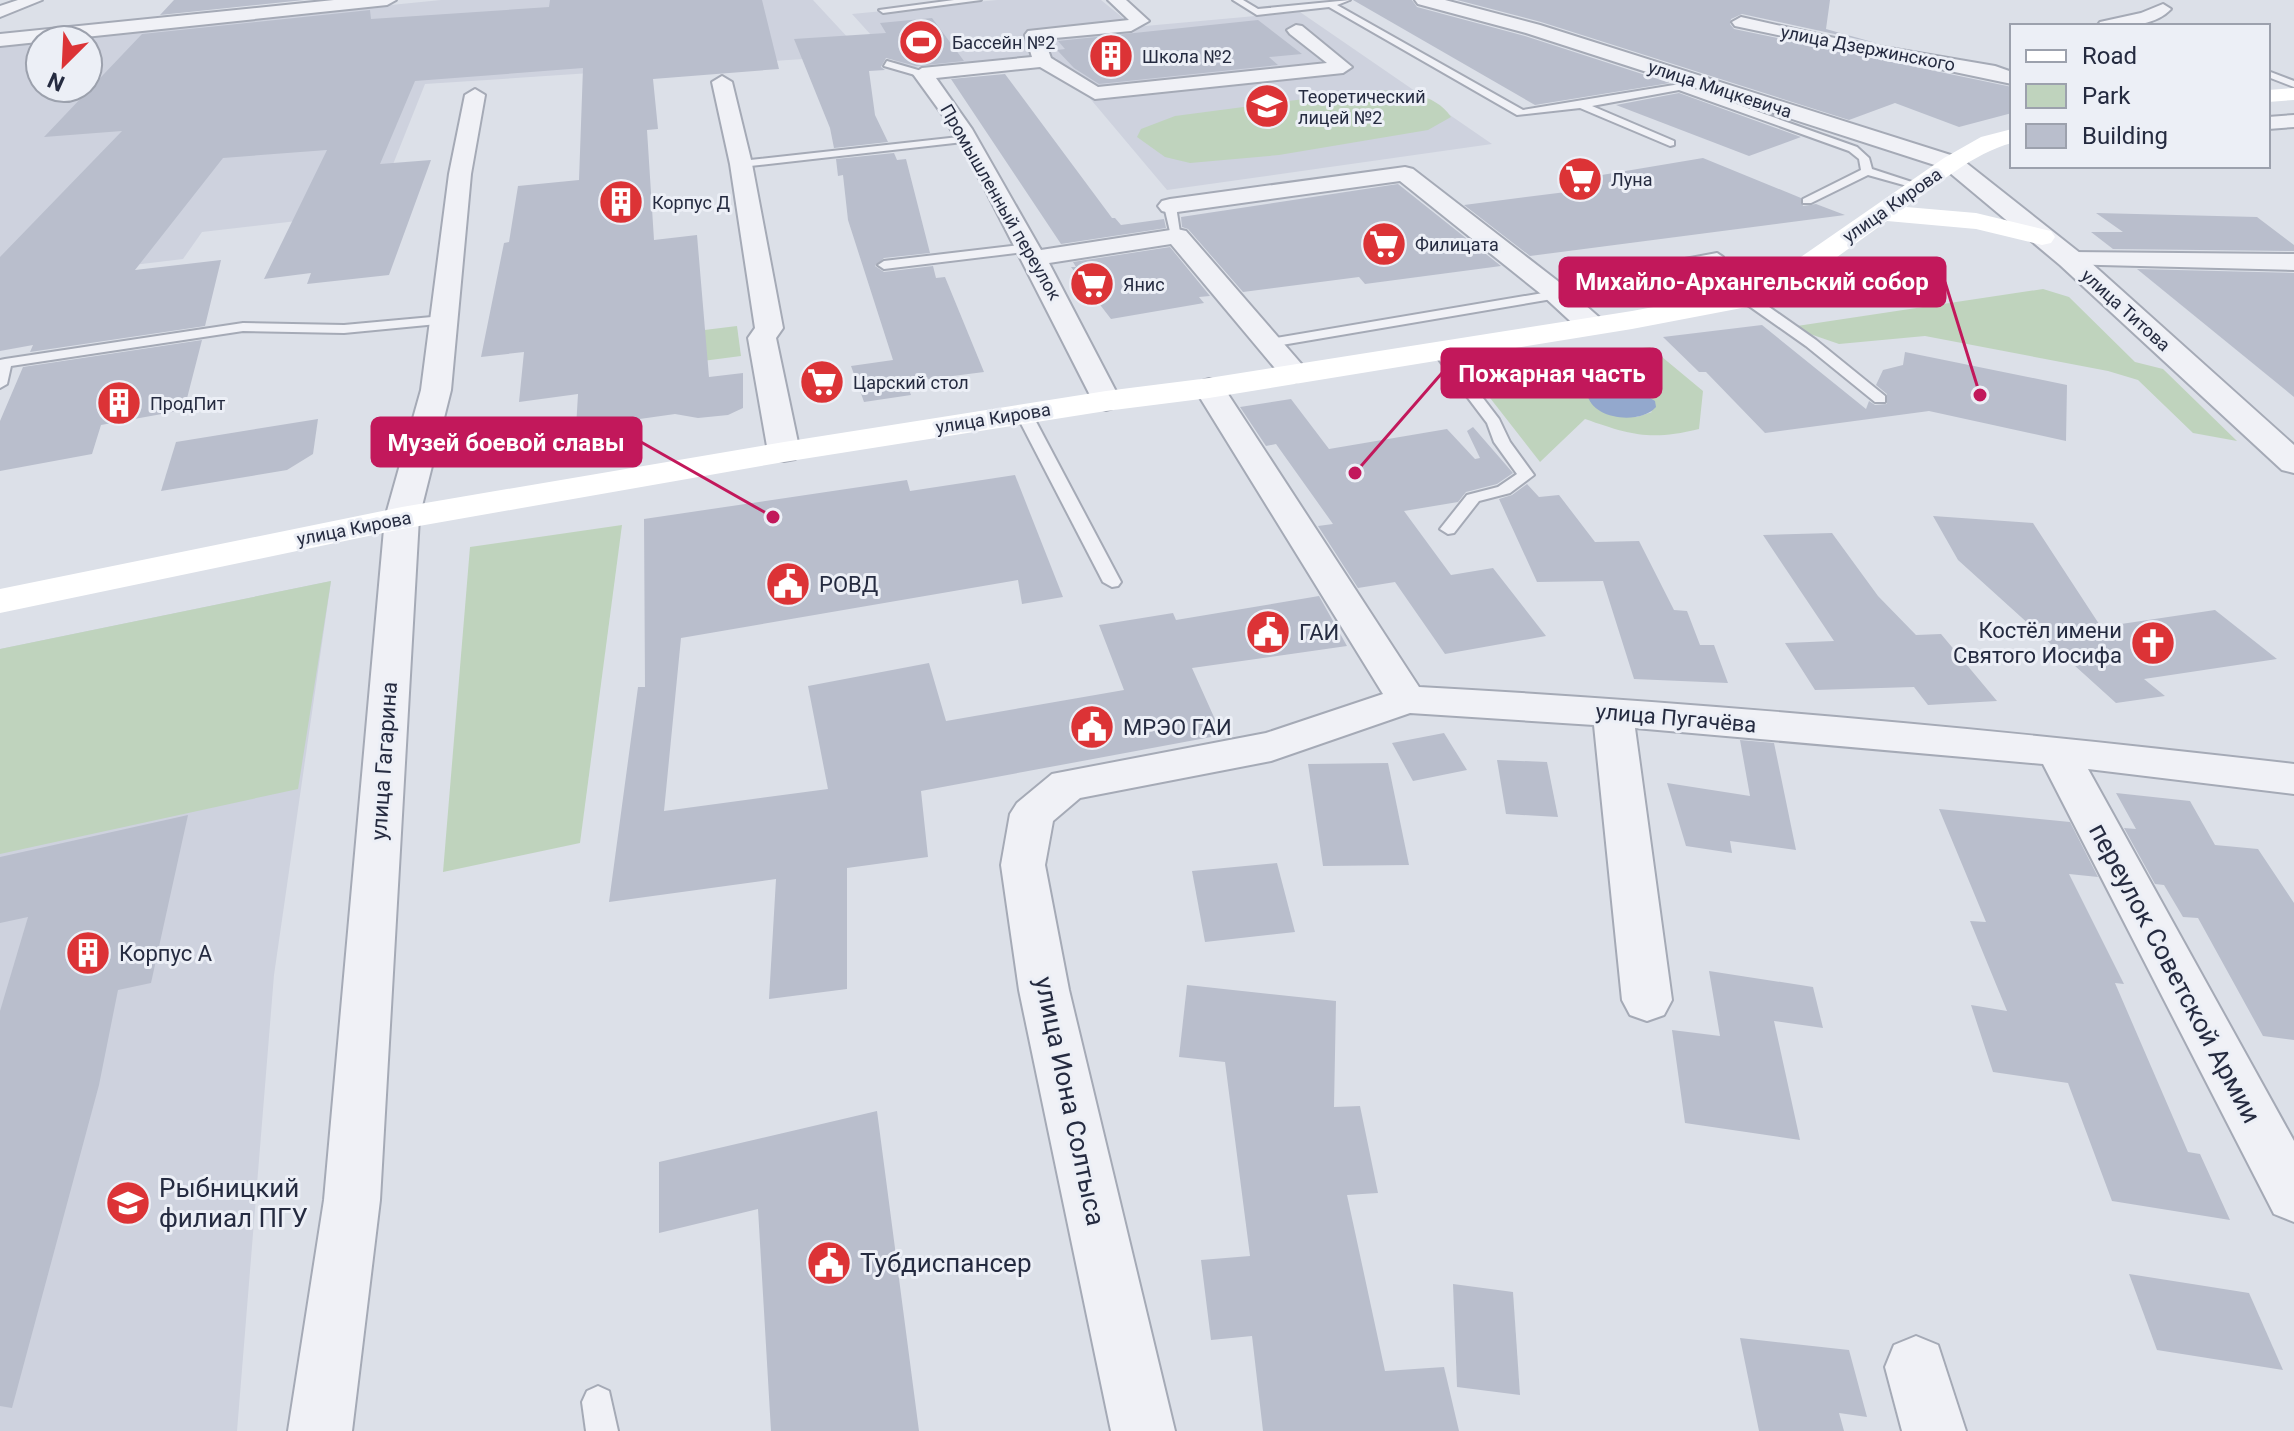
<svg xmlns="http://www.w3.org/2000/svg" width="2294" height="1431" font-family="Roboto,sans-serif">
<style>
.built{fill:#ced2de}
.green{fill:#bfd3bd;fill-rule:evenodd}
.water{fill:#93a8cd}
.building{fill:#b9becc}
.lines{fill:none;stroke-linecap:round;stroke-linejoin:round}
.service-casing{stroke:#a5aab6;stroke-width:4}
.minor-casing{stroke:#a5aab6;stroke-width:4}
.tertiary-casing{stroke:#a5aab6;stroke-width:4}
.service{fill:#f0f1f6;fill-rule:evenodd}
.minor{fill:#f0f1f6;fill-rule:evenodd}
.tertiary{fill:#f0f1f6;fill-rule:evenodd}
.secondary{fill:#fff;fill-rule:evenodd}
.labels{text-anchor:middle;dominant-baseline:central;stroke-width:6;stroke-linejoin:round;paint-order:stroke}
.far-poi-label{font-size:18px;fill:#252b40;stroke:#eceff6;text-anchor:start}
.far-street-label{font-size:18px;fill:#252b40;stroke:#eceff6}
.poi-label{font-size:22px;fill:#252b40;stroke:#eceff6;text-anchor:start}
.street-label{font-size:22px;fill:#252b40;stroke:#eceff6}
.near-street-label{font-size:26px;fill:#252b40;stroke:#eceff6}
.near-poi-label{font-size:26px;fill:#252b40;stroke:#eceff6;text-anchor:start}
.leader{fill:none;stroke:#c2185b;stroke-width:3}
.callout-dot{fill:#c2185b;stroke:#eceff6;stroke-width:3}
.callout{fill:#c2185b;stroke:#c2185b;stroke-width:3}
.callout-label{font-size:24px;text-anchor:middle;font-weight:bold;fill:#fff}
</style>
<rect width="100%" height="100%" fill="#dce0e8"/>
<g class="built">
<polygon points="441,0 813,0 864,55 425,84 374,212 202,232 183,259 0,281 0,45 40,40 40,88 88,88 88,40 44,40"/>
<polygon points="997,0 1101,0 1134,27 1300,12 1492,144 1167,190 1056,58 901,68 852,14"/>
<polygon points="331,581 274,975 237,1431 0,1431 0,649"/>
</g>
<g class="green">
<path d="M 1372,90 C 1400,91 1435,92 1451,117 L 1428,130 L 1279,155 L 1190,163 L 1165,157 L 1137,137 L 1141,129 L 1175,116 Z"/>
<polygon points="2043,289 2069,297 2135,362 2163,369 2237,441 2193,433 2138,380 2108,371 1925,336 1839,344 1810,334 1797,326"/>
<polygon points="737,326 741,356 572,378 574,346"/>
<path d="M 1650,347 L 1703,391 L 1699,429 C 1650,441 1631,435 1585,419 L 1540,462 L 1469,371 ZM 1621,384 L 1652,412 L 1637,417 L 1605,413 L 1599,385 Z"/>
<polygon points="622,525 580,843 443,872 470,547"/>
<polygon points="331,581 298,789 0,854 0,649"/>
</g>
<path class="water" d="M 1609,384 L 1632,387 L 1655,401 L 1656,407 C 1640,425 1591,420 1587,393 L 1591,389 Z"/>
<g class="building">
<polygon points="174,0 304,0 160,15"/>
<polygon points="550,0 762,0 779,69 653,79 658,129 647,130 654,240 697,235 709,377 743,373 743,408 728,415 698,418 675,414 576,428 578,394 519,402 524,352 481,357 504,243 509,242 518,186 579,180 583,68 415,81 380,164 431,160 389,275 307,284 311,273 264,279 327,150 223,158 135,270 221,260 205,326 30,352 33,345 0,351 0,257 122,131 44,137 142,34 370,10 371,19 549,7"/>
<polygon points="1353,0 1412,0 1417,7 1525,36 1670,83 1535,105"/>
<polygon points="1457,0 1830,0 1826,29 1876,43 1742,14 1731,19 1730,24 1734,29 2012,87 2012,113 1959,127 1895,103 1849,120 1541,22"/>
<polygon points="932,18 964,61 916,66 886,58 881,67 885,70 869,71 875,115 888,142 834,148 830,128 794,39 886,33 880,23"/>
<polygon points="1258,20 1302,54 1269,57 1278,65 1099,84 1074,68 1057,50 1065,49 1058,41"/>
<polygon points="1005,74 1112,218 1115,218 1121,225 1164,219 1166,228 1061,244 951,79"/>
<polygon points="1679,93 1801,137 1749,156 1616,105"/>
<polygon points="894,153 897,160 906,159 930,253 884,258 875,266 884,272 933,266 936,278 945,277 984,372 906,382 911,395 864,402 851,366 893,360 848,220 843,175 838,176 836,159"/>
<polygon points="1703,158 1801,198 1803,206 1816,204 1845,215 1530,256 1464,205 1574,191 1560,182"/>
<polygon points="1398,184 1501,266 1365,284 1359,277 1243,292 1188,229 1182,227 1181,217"/>
<polygon points="2096,213 2257,217 2294,245 2294,251 2113,249 2091,232 2123,232"/>
<polygon points="1170,247 1210,296 1199,297 1204,303 1111,319 1071,267 1076,267 1073,262"/>
<polygon points="2137,269 2294,273 2294,397"/>
<polygon points="1762,325 1866,409 1869,401 1875,405 1887,404 1887,394 1876,385 1883,370 1903,365 1905,352 2067,385 2066,441 1929,411 1765,433 1706,372 1699,372 1663,337"/>
<polygon points="202,340 184,410 101,425 92,454 0,471 0,421 23,367"/>
<polygon points="1291,399 1329,449 1447,429 1475,459 1480,458 1467,431 1473,427 1513,473 1497,484 1466,492 1458,502 1404,511 1451,575 1493,568 1546,636 1445,654 1395,582 1358,588 1318,526 1333,524 1276,444 1266,446 1240,407"/>
<polygon points="318,419 313,454 287,470 161,491 176,442"/>
<polygon points="1015,475 1063,597 1022,604 1018,580 681,638 664,811 828,789 808,686 929,663 946,721 1124,690 1099,625 1173,613 1176,620 1319,596 1347,646 1192,668 1222,735 921,791 928,857 847,868 847,989 769,999 776,879 609,902 638,687 645,687 644,519 907,480 910,491"/>
<polygon points="1527,484 1539,497 1559,495 1595,542 1639,541 1674,610 1687,611 1700,645 1714,645 1728,683 1634,679 1603,581 1537,582 1499,499 1512,495"/>
<polygon points="1933,516 2033,523 2101,627 2215,610 2277,659 2144,679 2165,696 2116,703 1958,560"/>
<polygon points="1832,533 1878,596 1916,635 1941,634 1997,701 1928,705 1914,687 1815,690 1785,643 1834,641 1763,535"/>
<polygon points="1444,733 1467,770 1413,781 1392,743"/>
<polygon points="1740,740 1774,743 1796,850 1730,841 1732,853 1686,846 1667,783 1750,796"/>
<polygon points="1497,760 1547,762 1558,817 1506,814"/>
<polygon points="1388,763 1409,865 1323,866 1308,764"/>
<polygon points="2116,793 2190,801 2215,845 2258,849 2294,903 2294,1040 2263,1036 2198,918 2183,917 2164,885 2155,884 2124,828 2136,829"/>
<polygon points="1939,809 2070,822 2098,877 2069,874 2124,984 2115,983 2188,1152 2200,1154 2230,1220 2112,1201 2068,1083 1993,1072 1971,1005 2007,1011 1970,921 1986,922"/>
<polygon points="188,815 151,983 118,990 99,1085 12,1408 0,1406 0,1011 28,917 0,923 0,857"/>
<polygon points="1277,863 1295,932 1205,942 1192,871"/>
<polygon points="1709,971 1813,987 1823,1028 1774,1021 1800,1140 1685,1123 1672,1030 1720,1036"/>
<polygon points="1187,985 1336,1001 1334,1107 1360,1106 1378,1193 1347,1195 1385,1371 1444,1367 1459,1431 1263,1431 1252,1336 1211,1340 1201,1260 1250,1256 1225,1062 1179,1057"/>
<polygon points="877,1111 919,1431 771,1431 758,1209 659,1233 659,1162"/>
<polygon points="2129,1274 2249,1293 2283,1370 2157,1350"/>
<polygon points="1453,1284 1513,1292 1520,1395 1457,1387"/>
<polygon points="1740,1338 1849,1350 1867,1417 1839,1413 1844,1431 1759,1431"/>
</g>
<g class="lines">
<g class="service-casing">
<g id="service">
<polygon points="954,0 981,0 883,13 879,10"/>
<polygon points="1233,0 1243,0 1258,9 1350,0 1337,5 1523,110 1680,84 1857,147 1869,158 1872,169 1924,186 1918,189 1868,175 1811,203 1803,203 1803,199 1861,170 1859,159 1849,151 1679,90 1592,106 1674,141 1674,145 1670,146 1580,108 1517,115 1329,7 1257,15"/>
<polygon points="887,61 925,72 927,74 922,77 884,66"/>
<polygon points="2268,71 2294,81 2294,87 2268,77"/>
<polygon points="968,136 972,137 972,141 741,167 736,164 741,161"/>
<polygon points="1170,203 1176,206 1181,239 1171,236 1164,206"/>
<polygon points="1029,244 1035,248 1033,251 884,269 878,265 884,261"/>
<polygon points="1717,253 1723,257 1721,260 1559,290 1565,294 1558,298 1270,347 1263,343 1270,339 1549,292 1544,288 1545,285"/>
<polygon points="1742,295 1752,295 1816,340 1885,396 1885,402 1875,402 1806,346 1742,301"/>
<polygon points="443,316 450,320 448,323 344,333 243,331 11,366 7,384 0,388 0,360 5,359 243,323 344,325"/>
<polygon points="1438,345 1443,346 1499,419 1510,442 1534,475 1510,493 1479,501 1454,533 1448,534 1440,529 1467,495 1498,487 1517,474 1494,442 1487,423 1431,349"/>
<polygon points="1024,409 1032,414 1121,582 1118,586 1112,587 1103,582 1016,414"/>
<polygon points="598,1386 609,1391 618,1431 586,1431 582,1402 587,1391"/>
</g>
</g>
<g class="minor-casing">
<g id="minor">
<polygon points="18,0 42,0 0,17 0,6"/>
<polygon points="1108,0 1126,0 1149,21 1131,31 1044,39 1051,58 1098,87 1327,63 1290,34 1287,30 1296,25 1302,26 1352,67 1343,73 1095,99 1040,67 936,78 972,129 1041,250 1177,229 1186,231 1304,367 1308,373 1304,379 1294,382 1284,379 1171,244 1049,263 1121,401 1116,407 1106,410 1096,407 984,187 942,114 913,74 922,68 1032,57 1025,35 1028,31 1129,20"/>
<path d="M 2163,4 L 2171,9 C 2153,28 2122,26 2097,26 L 2100,22 L 2141,13 Z"/>
<polygon points="1741,17 1848,41 1995,66 2012,72 2012,84 1735,26 1732,22"/>
<polygon points="722,76 732,82 752,164 783,328 776,338 800,452 795,459 784,461 773,459 768,452 748,338 755,328 730,164 712,82"/>
<polygon points="475,89 485,95 471,174 451,390 419,518 380,1200 352,1431 288,1431 324,1200 385,518 421,390 449,174 465,95"/>
<polygon points="2294,115 2294,127 2268,129 2268,117"/>
<polygon points="1405,167 1413,169 1559,282 1601,319 1605,325 1601,331 1581,331 1541,294 1400,181 1170,213 1162,211 1158,206 1162,201 1170,199"/>
<polygon points="2070,252 2294,254 2294,270 2061,264 2058,259 2061,254"/>
<path d="M 1209,379 L 1219,382 L 1224,388 L 1419,687 C 1711,703 2003,730 2294,764 L 2294,794 L 2088,769 L 2294,1141 L 2294,1222 L 2274,1214 L 2043,764 L 1635,728 L 1672,1000 L 1664,1015 L 1647,1021 L 1630,1015 L 1622,1000 L 1594,725 L 1410,713 L 1271,761 L 1080,798 L 1053,821 L 1045,865 L 1069,990 L 1175,1431 L 1111,1431 L 1019,990 L 1001,865 L 1010,814 L 1017,803 L 1052,774 L 1266,733 L 1383,694 L 1194,388 L 1199,382 Z"/>
<polygon points="1916,1336 1938,1345 1966,1431 1902,1431 1885,1367 1894,1345"/>
</g>
</g>
<g class="tertiary-casing">
<g id="tertiary">
<polygon points="334,0 396,0 387,5 0,46 0,34"/>
<polygon points="1415,0 1445,0 1540,25 1960,158 2080,253 2294,445 2294,473 2282,470 2060,265 1944,168 1526,33 1418,4"/>
</g>
</g>
<use href="#service" class="service"/>
<use href="#minor" class="minor"/>
<use href="#tertiary" class="tertiary"/>
<g class="secondary">
<polygon points="2294,88 2294,100 2268,102 2268,90"/>
<path d="M 2012,129 L 2012,143 C 1973,153 1939,184 1906,207 L 1976,213 L 2042,229 L 2051,231 L 2055,237 L 2051,243 L 2042,245 L 1976,229 L 1887,221 L 1815,273 L 1747,307 L 1632,329 L 1209,398 L 1106,411 L 784,462 L 402,529 L 0,613 L 0,589 L 402,507 L 784,442 L 1106,391 L 1209,378 L 1632,311 L 1739,291 L 1795,261 L 1944,158 L 1981,137 Z"/>
</g>
</g>
<defs>
<g id="stadium-disc" transform="scale(2.3)"><circle r="9.5" fill="#dc3336" stroke="#eceff6"/><path d="M0-5a6.5 5 0 1 0 0 10a6.5 5 0 1 0 0-10ZM-3.5-1.8h7v3.6h-7Z" fill="#fff"/></g>
<g id="building-disc" transform="scale(2.3)"><circle r="9.5" fill="#dc3336" stroke="#eceff6"/><path d="M-4-6H4V6H1V3H-1V6H-4ZM-2.5-4.3h1.7v1.8h-1.7ZM.8-4.3h1.7v1.8H.8ZM-2.5-1h1.7V.8h-1.7ZM.8-1h1.7V.8H.8Z" fill="#fff"/></g>
<g id="school-disc" transform="scale(2.3)"><circle r="9.5" fill="#dc3336" stroke="#eceff6"/><path d="M0-5L7-2L0 1L-7-2ZM-4 1L0 2.5L4 1V4Q0 6-4 4Z" fill="#fff"/></g>
<g id="supermarket-disc" transform="scale(2.3)"><circle r="9.5" fill="#dc3336" stroke="#eceff6"/><path d="M-6-5.5h2.5l.6 2H6L4.5 2H-2.5L-4.4-4H-6ZM-1.5 3.2a1.3 1.3 0 1 0 .1 0ZM3 3.2a1.3 1.3 0 1 0 .1 0Z" fill="#fff"/></g>
<g id="civic-disc" transform="scale(2.3)"><circle r="9.5" fill="#dc3336" stroke="#eceff6"/><path d="M-.6-6.5H3V-4.5H.6V-3L4-1V1h2V6H-6V1h2V-1L-.6-3ZM-1.2 2.5V6h2.4V2.5Z" fill="#fff"/></g>
<g id="church-disc" transform="scale(2.3)"><circle r="9.5" fill="#dc3336" stroke="#eceff6"/><path d="M-1.2-6h2.4v3.5h3.3v2.4h-3.3V6h-2.4V-.1h-3.3v-2.4h3.3Z" fill="#fff"/></g>
<g id="university-disc" transform="scale(2.3)"><circle r="9.5" fill="#dc3336" stroke="#eceff6"/><path d="M0-5L7-2L0 1L-7-2ZM-4 1L0 2.5L4 1V4Q0 6-4 4Z" fill="#fff"/></g>
</defs>
<g fill-rule="evenodd">
<use href="#stadium-disc" x="921" y="42"/>
<use href="#building-disc" x="1111" y="56"/>
<use href="#school-disc" x="1267" y="106"/>
<use href="#supermarket-disc" x="1580" y="179"/>
<use href="#building-disc" x="621" y="202"/>
<use href="#supermarket-disc" x="1384" y="244"/>
<use href="#supermarket-disc" x="1092" y="284"/>
<use href="#supermarket-disc" x="822" y="382"/>
<use href="#building-disc" x="119" y="403"/>
<use href="#civic-disc" x="788" y="584"/>
<use href="#civic-disc" x="1268" y="632"/>
<use href="#church-disc" x="2153" y="643"/>
<use href="#civic-disc" x="1092" y="727"/>
<use href="#building-disc" x="88" y="953"/>
<use href="#university-disc" x="128" y="1203"/>
<use href="#civic-disc" x="829" y="1263"/>
</g>
<g class="labels">
<g class="far-poi-label">
<text x="952" y="42">Бассейн №2</text>
<text x="1142" y="56">Школа №2</text>
<text x="1298" y="96">Теоретический<tspan x="1298" dy="21">лицей №2</tspan></text>
<text x="1611" y="179">Луна</text>
<text x="652" y="202">Корпус Д</text>
<text x="1415" y="244">Филицата</text>
<text x="1123" y="284">Янис</text>
<text x="853" y="382">Царский стол</text>
<text x="150" y="403">ПродПит</text>
</g>
<g class="far-street-label">
<text transform="translate(1868 48) rotate(11)">улица Дзержинского</text>
<text transform="translate(1720 89) rotate(18)">улица Мицкевича</text>
<text transform="translate(1001 202) rotate(60)">Промышленный переулок</text>
<text transform="translate(1892 205) rotate(-35)">улица Кирова</text>
<text transform="translate(2126 310) rotate(42)">улица Титова</text>
<text transform="translate(993 418) rotate(-9)">улица Кирова</text>
<text transform="translate(354 528) rotate(-11)">улица Кирова</text>
</g>
<g class="poi-label">
<text x="819" y="584">РОВД</text>
<text x="2122" y="630" text-anchor="end">Костёл имени<tspan x="2122" dy="25">Святого Иосифа</tspan></text>
<text x="1299" y="632">ГАИ</text>
<text x="1123" y="727">МРЭО ГАИ</text>
<text x="119" y="953">Корпус А</text>
</g>
<g class="street-label">
<text transform="translate(1676 718) rotate(5)">улица Пугачёва</text>
<text transform="translate(384 761) rotate(-86)">улица Гагарина</text>
</g>
<g class="near-street-label">
<text transform="translate(2175 973) rotate(62)">переулок Советской Армии</text>
<text transform="translate(1070 1101) rotate(78)">улица Иона Солтыса</text>
</g>
<g class="near-poi-label">
<text x="159" y="1188">Рыбницкий<tspan x="159" dy="30">филиал ПГУ</tspan></text>
<text x="860" y="1263">Тубдиспансер</text>
</g>
</g>
<path class="leader" d="M1980 395L1945 282M1355 473L1442 373M773 517L641 442"/>
<g class="callout-dot">
<circle cx="1980" cy="395" r="8"/>
<circle cx="1355" cy="473" r="8"/>
<circle cx="773" cy="517" r="8"/>
</g>
<g class="callout">
<rect x="1560" y="258" width="385" height="48" rx="8"/>
<rect x="1442" y="349" width="219" height="48" rx="8"/>
<rect x="372" y="418" width="269" height="48" rx="8"/>
</g>
<g class="callout-label">
<text x="1752" y="290">Михайло-Архангельский собор</text>
<text x="1552" y="382">Пожарная часть</text>
<text x="506" y="451">Музей боевой славы</text>
</g>
<rect x="2010" y="24" width="260" height="144" fill="#eceff6" stroke="#9ca1ad" stroke-width="2"/>
<rect x="2026" y="50" width="40" height="12" fill="#ffffff" stroke="#9ca1ad" stroke-width="2"/>
<text x="2082" y="64" font-size="24" fill="#252b40">Road</text>
<rect x="2026" y="84" width="40" height="24" fill="#bfd3bd" stroke="#9ca1ad" stroke-width="2"/>
<text x="2082" y="104" font-size="24" fill="#252b40">Park</text>
<rect x="2026" y="124" width="40" height="24" fill="#b9becc" stroke="#9ca1ad" stroke-width="2"/>
<text x="2082" y="144" font-size="24" fill="#252b40">Building</text>
<g transform="translate(64 64) rotate(204)"><circle r="38" fill="#eceff6" stroke="#9ca1ad" stroke-width="2"/>
<path d="M0-6L14 30L0 20L-14 30Z" fill="#dc3336"/>
<text y="-12" font-size="22" font-weight="bold" text-anchor="middle" fill="#252b40">N</text>
</g>
</svg>
